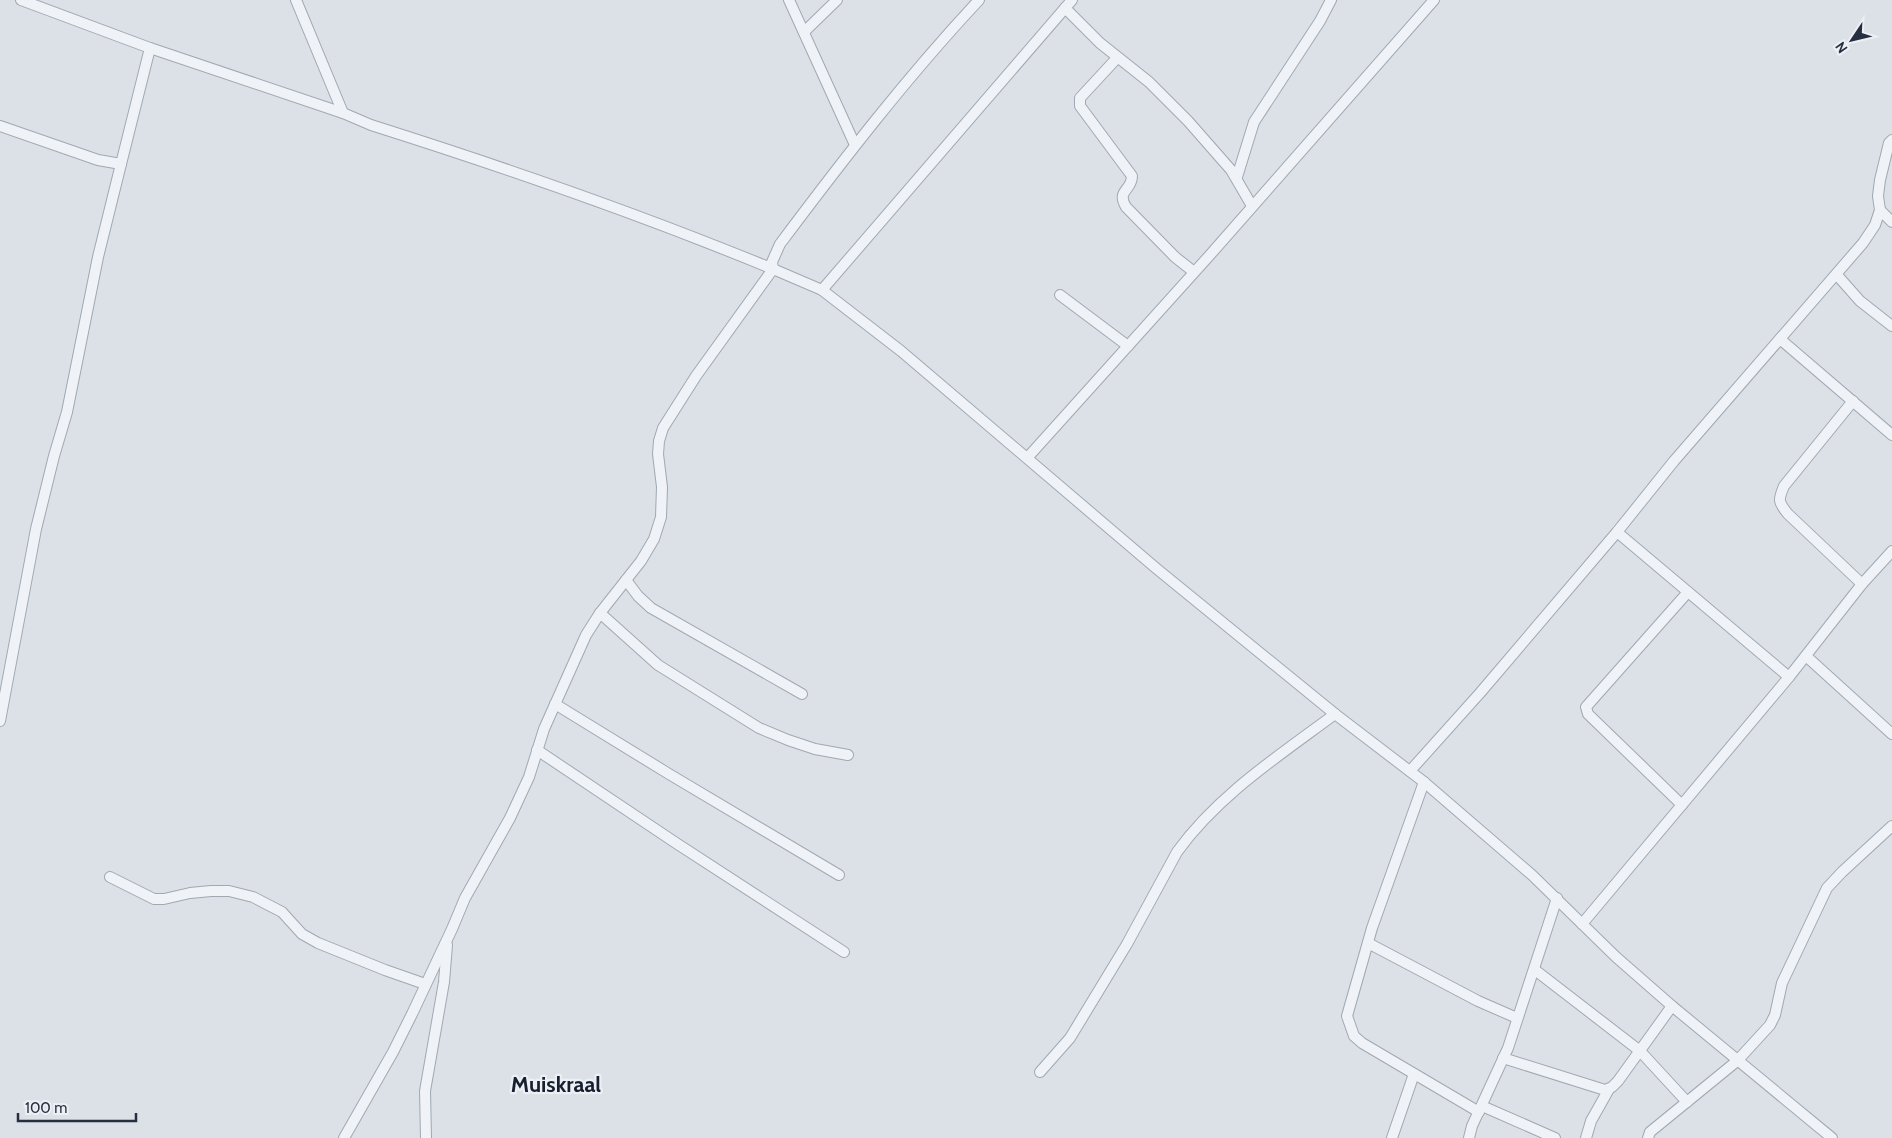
<svg xmlns="http://www.w3.org/2000/svg" width="1892" height="1138" font-family="Cabin,sans-serif">
<style>
.lines{fill:none;stroke-linecap:round;stroke-linejoin:round}
.minor-casing{stroke:#a1a8b2;stroke-width:12}
.minor{stroke:#eff2f6;stroke-width:10}
.labels{text-anchor:middle;dominant-baseline:central;stroke-width:4.5;stroke-linejoin:round;paint-order:stroke}
.district-label{font-size:22px;font-weight:bold;fill:#18202f;stroke:#ecf0f5}
</style>
<rect width="100%" height="100%" fill="#dce1e8"/>
<g class="lines">
<g class="minor-casing">
<g id="minor">
<path d="M 21,0 L 150,48 L 343,113 L 371,125 C 507,168 642,215 773,269 L 772,262 L 780,244 C 843,160 907,77 979,0"/>
<polyline points="296,0 343,113"/>
<polyline points="789,0 855,145"/>
<polyline points="1065,8 1100,43 1149,82 1188,121 1231,170 1252,206"/>
<polyline points="804,32 837,0"/>
<path d="M 1117,58 L 1080,98 L 1080,106 L 1132,176 C 1132,191 1116,190 1126,207 L 1175,257 L 1194,272"/>
<polyline points="0,126 98,160 121,164 150,48"/>
<polyline points="1237,177 1254,122 1320,21 1331,0"/>
<polyline points="1880,210 1892,222"/>
<polyline points="1837,275 1860,301 1892,326"/>
<polyline points="822,290 901,351 1157,569 1335,714 1424,782 1532,875 1616,957 1672,1006 1832,1138"/>
<polyline points="1060,295 1128,346"/>
<polyline points="1780,339 1892,435"/>
<path d="M 1853,401 L 1784,486 C 1778,500 1778,502 1788,514 L 1862,584"/>
<polyline points="1028,457 1209,256 1434,0"/>
<polyline points="1617,532 1789,677"/>
<polyline points="626,580 638,596 651,608 802,694"/>
<polyline points="600,613 658,665 759,728 788,740 815,749 848,755"/>
<polyline points="1806,656 1892,734"/>
<polyline points="555,704 669,774 839,875"/>
<polyline points="0,721 36,529 54,456 67,412 98,257 121,164"/>
<polyline points="537,750 676,843 844,952"/>
<polyline points="1410,771 1480,693 1617,532 1674,461 1863,243 1875,225 1880,210 1878,196 1880,180 1889,143 1892,140"/>
<polyline points="1424,782 1372,928 1347,1016 1354,1036 1362,1043 1479,1112"/>
<polyline points="1682,805 1588,714 1586,707 1688,592"/>
<polyline points="110,877 154,899 164,899 190,893 211,891 229,891 253,897 282,912 302,934 318,943 385,970 425,984"/>
<polyline points="1582,924 1789,677 1862,584 1892,551"/>
<polyline points="1368,943 1478,1001 1517,1018"/>
<polyline points="1535,970 1640,1051 1687,1102"/>
<polyline points="1503,1058 1605,1090 1612,1087 1618,1081 1672,1006"/>
<path d="M 1040,1072 L 1070,1038 L 1127,944 L 1177,852 C 1218,795 1280,755 1335,714"/>
<polyline points="1482,1106 1555,1138"/>
<polyline points="344,1138 393,1052 412,1014 452,929 465,898 510,818 529,777 544,729 586,635 600,613 641,561 654,539 661,517 662,487 658,454 659,441 663,428 696,376 773,269 822,290 1072,0"/>
<polyline points="426,1138 425,1091 444,982 447,945"/>
<polyline points="1392,1138 1414,1074"/>
<polyline points="1469,1138 1472,1126 1508,1048 1557,898"/>
<polyline points="1586,1138 1591,1121 1609,1089"/>
<polyline points="1648,1138 1650,1132 1737,1061 1770,1025 1775,1015 1782,983 1827,888 1842,872 1892,826"/>
</g>
</g>
<use href="#minor" class="minor"/>
</g>
<g class="labels">
<g class="district-label">
<text x="556" y="1084">Muiskraal</text>
</g>
</g>
<g transform="translate(1852 40) rotate(235)" stroke="#ecf0f5" stroke-width="4" paint-order="stroke">
<path d="M0-4L9 19L0 12L-9 19Z" fill="#252f3f"/>
<text y="-8" font-size="14" font-weight="bold" text-anchor="middle" fill="#252f3f">N</text>
</g>
<path d="M18 1113v8h118v-8" fill="none" stroke="#252f3f" stroke-width="2.5"/>
<text x="25" y="1113" font-size="15" fill="#252f3f" stroke="#ecf0f5" stroke-width="4" paint-order="stroke">100 m</text>
</svg>
